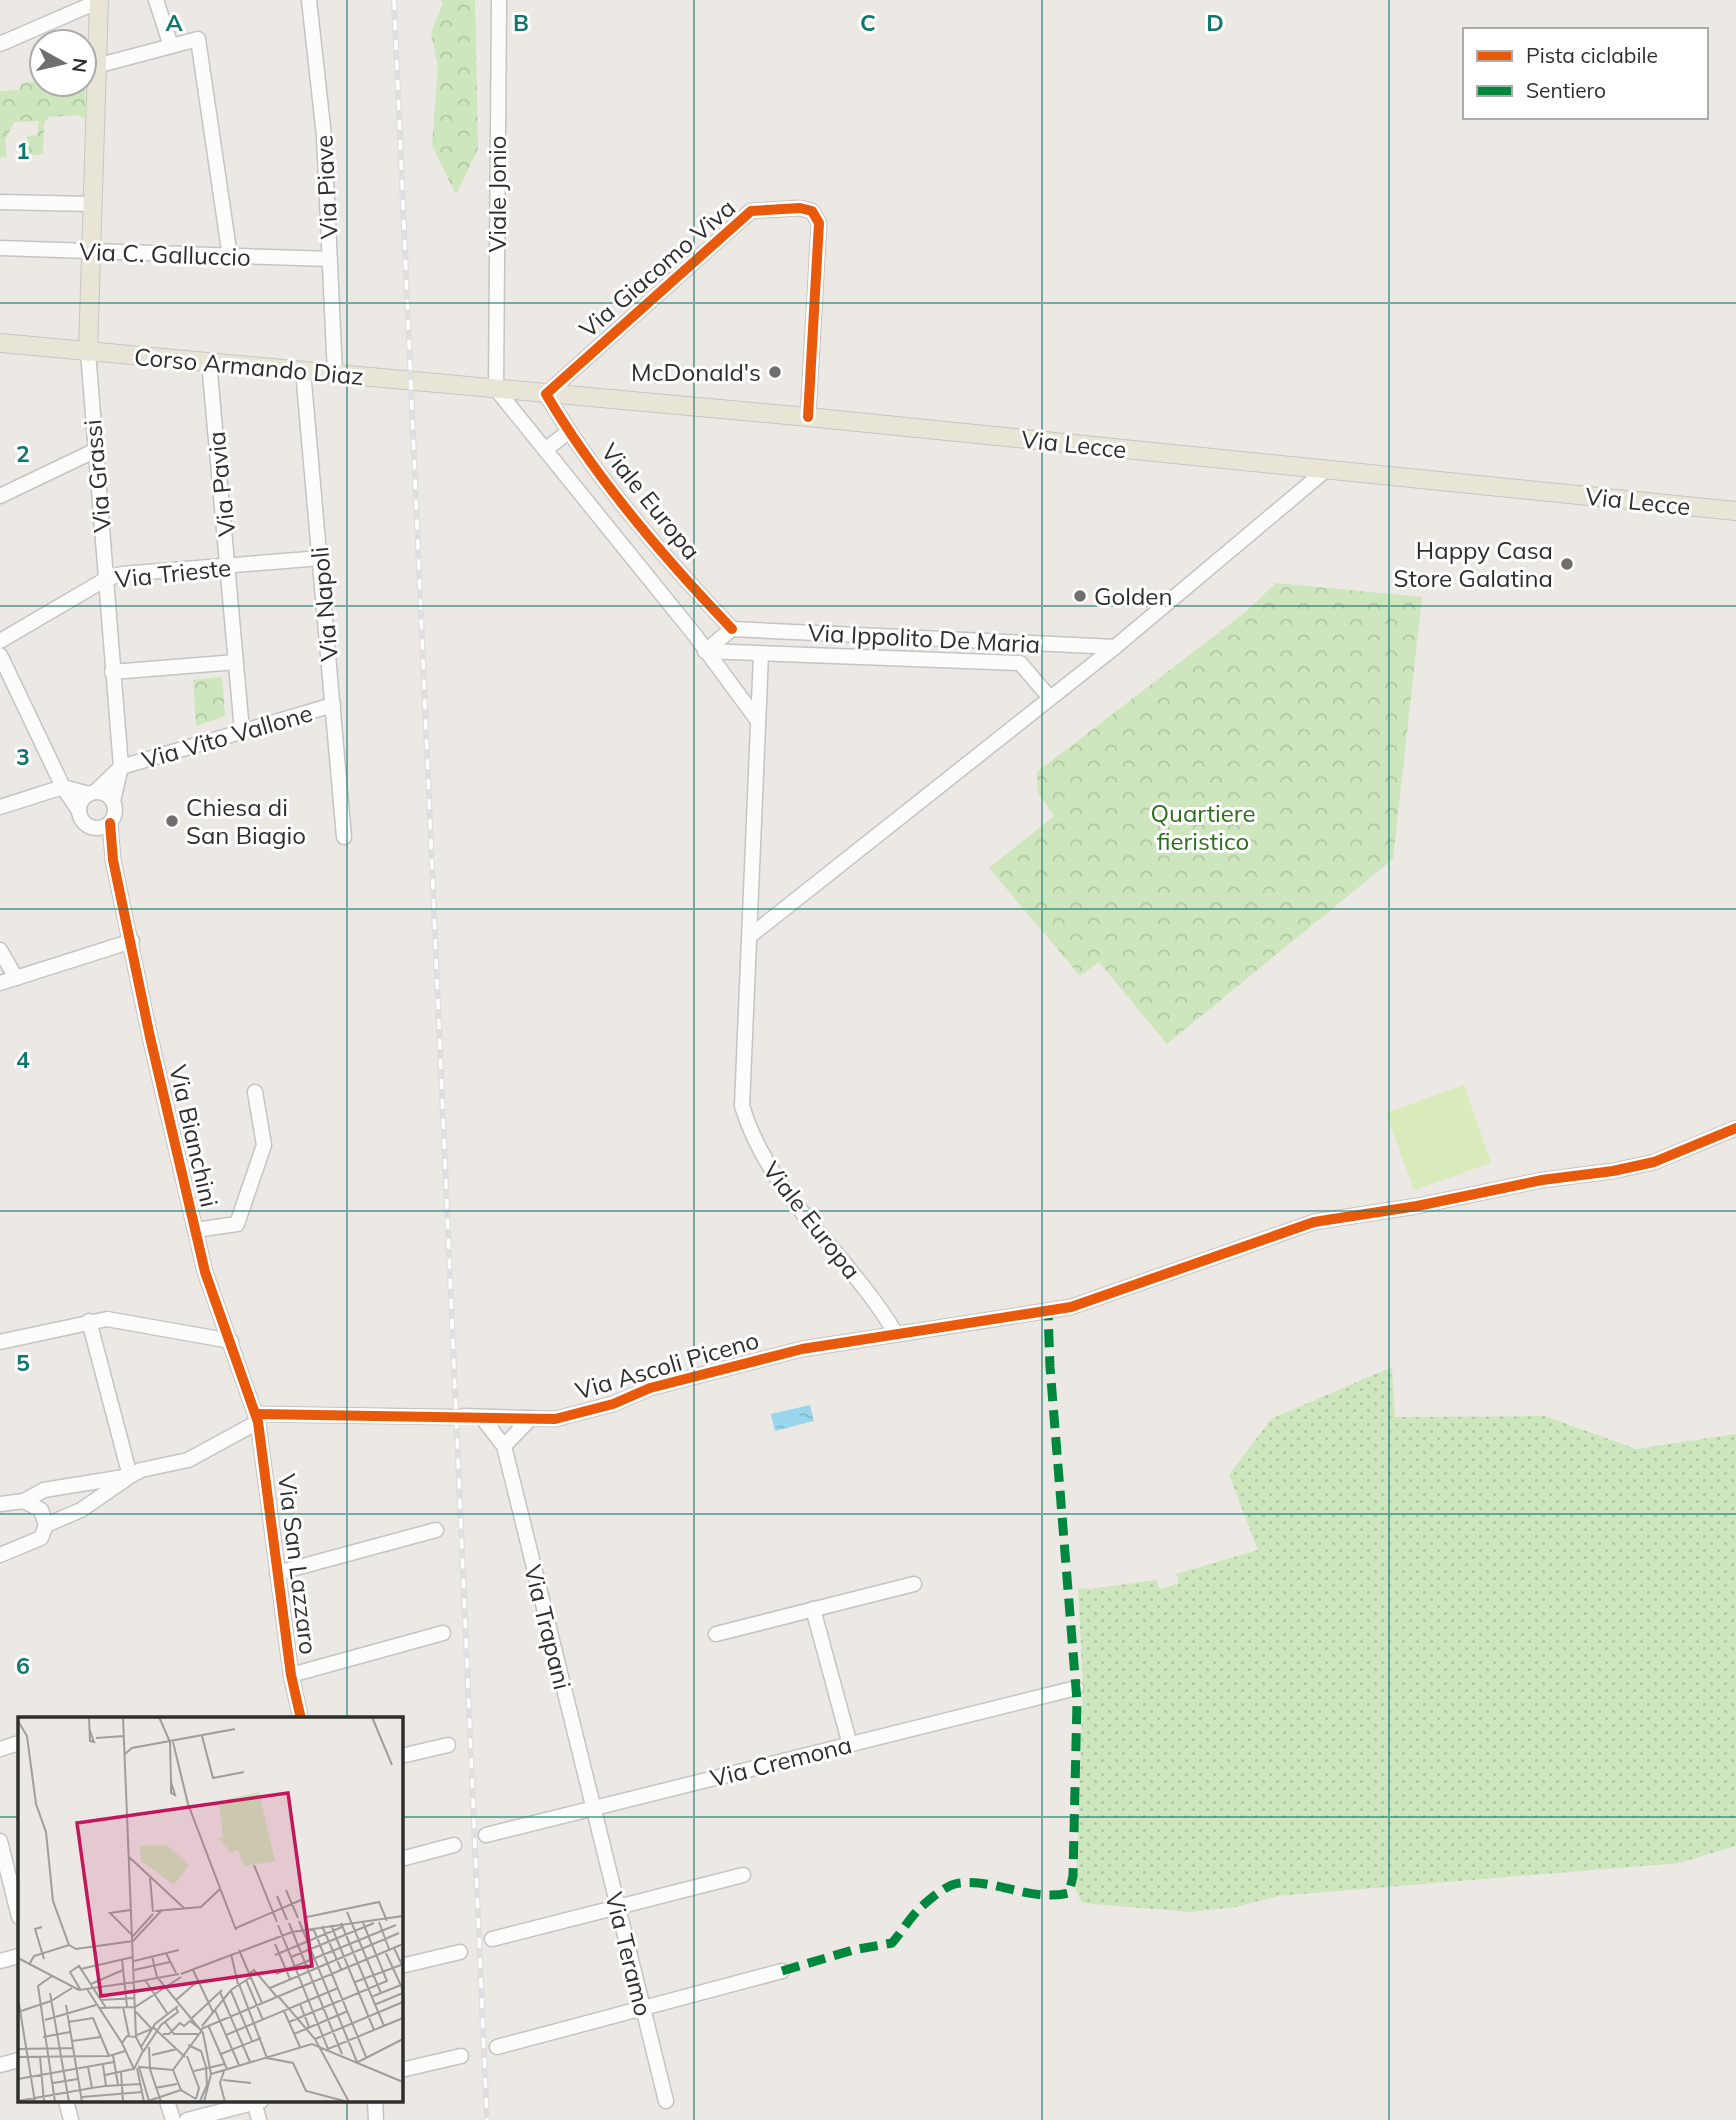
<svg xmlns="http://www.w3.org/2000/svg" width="1736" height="2120" font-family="Mulish,sans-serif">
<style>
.grass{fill:url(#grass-dots)}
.forest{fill:url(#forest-crowns)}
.pitch{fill:#d9eabb}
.water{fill:url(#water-ripples)}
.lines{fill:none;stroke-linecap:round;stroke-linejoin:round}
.minor-casing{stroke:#c5c4c5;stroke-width:17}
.major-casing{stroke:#c6c5c4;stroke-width:20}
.minor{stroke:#fcfcfb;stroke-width:14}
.major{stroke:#e8e4d6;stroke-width:18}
.rail-casing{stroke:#dfdfe1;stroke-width:6}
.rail{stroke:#fff;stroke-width:3.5;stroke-dasharray:10;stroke-linecap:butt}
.quiet{stroke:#00873e;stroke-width:9;stroke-dasharray:18 9;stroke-linecap:butt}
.cycleway-casing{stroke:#fff;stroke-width:15}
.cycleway{stroke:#e8590c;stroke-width:10}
.grid{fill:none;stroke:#0f766e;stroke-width:2;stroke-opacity:0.55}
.poi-dot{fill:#706f6e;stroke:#fff;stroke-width:2.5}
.labels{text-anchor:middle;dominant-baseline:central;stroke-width:6;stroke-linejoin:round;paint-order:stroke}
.street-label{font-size:24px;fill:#2e2e2e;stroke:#fff}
.poi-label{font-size:24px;fill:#2e2e2e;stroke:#fff;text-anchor:end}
.park-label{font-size:24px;fill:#2c6e1b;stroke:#fff}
.inset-road{fill:none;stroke:#a09e9b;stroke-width:2}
.view{fill:#c2185b;fill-opacity:0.15;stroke:#c2185b;stroke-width:3.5}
.inset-edge{fill:none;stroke:#2e2e2e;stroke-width:3.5}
.grid-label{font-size:23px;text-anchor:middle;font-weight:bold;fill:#0f766e;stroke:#fff;stroke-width:6;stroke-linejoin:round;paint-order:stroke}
</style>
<defs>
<pattern id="grass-dots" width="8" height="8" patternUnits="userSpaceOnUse" patternTransform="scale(1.75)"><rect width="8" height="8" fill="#cee6be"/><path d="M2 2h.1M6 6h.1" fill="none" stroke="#b1c6a4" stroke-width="1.8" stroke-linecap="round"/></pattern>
<pattern id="forest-crowns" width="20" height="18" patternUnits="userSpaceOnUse" patternTransform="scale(1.75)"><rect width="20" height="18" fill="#cee6be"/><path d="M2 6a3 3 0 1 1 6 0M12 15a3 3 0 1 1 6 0" fill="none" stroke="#b1c6a4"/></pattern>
<pattern id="water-ripples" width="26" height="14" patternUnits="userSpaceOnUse" patternTransform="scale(1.75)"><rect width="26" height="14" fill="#99d6ec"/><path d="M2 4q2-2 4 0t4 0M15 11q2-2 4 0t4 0" fill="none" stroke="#84b8cb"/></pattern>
</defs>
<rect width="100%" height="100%" fill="#ece8e4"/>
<polygon class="grass" points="1392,1367 1395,1417 1545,1416 1636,1449 1736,1434 1736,1846 1679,1863 1278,1896 1236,1907 1191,1912 1082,1903 1076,1891 1083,1688 1078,1588 1091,1589 1156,1580 1160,1589 1179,1583 1176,1574 1258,1550 1229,1475 1271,1419"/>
<g class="forest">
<polygon points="440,0 475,0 478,149 456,195 432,145 438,66 431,33 443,3"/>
<polygon points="85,40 85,118 76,115 49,117 44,123 43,154 26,156 27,136 37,135 39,121 14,122 5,140 7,157 0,158 0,91 19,90 22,83 42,80 47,91 72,95 73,84 84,84 84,42 76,42"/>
<polygon points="1276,583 1422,597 1393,859 1167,1044 1099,962 1080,976 989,868 1054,816 1038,793 1037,772 1244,613"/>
<polygon points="222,677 225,716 196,726 193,680"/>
</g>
<polygon class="pitch" points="1464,1085 1491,1163 1414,1190 1386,1113"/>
<polygon class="water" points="810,1405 814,1421 775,1431 771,1414"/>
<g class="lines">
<g class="minor-casing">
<g id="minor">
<polyline points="156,0 171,46"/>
<polyline points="309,0 324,136 335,374"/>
<polyline points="499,0 496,389 694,634 758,721"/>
<polyline points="0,44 99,1"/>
<polyline points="96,66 198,39 230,257"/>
<polyline points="0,202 91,204"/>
<polyline points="0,248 330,259"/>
<polyline points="88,352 121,767 113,801"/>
<polyline points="209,362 242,731"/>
<polyline points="303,371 344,837"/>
<polyline points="545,450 568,432"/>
<polyline points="0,496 94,451"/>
<path d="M 732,629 C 664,558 596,479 546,394 L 751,211 L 800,208 L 812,211 L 819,223 L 808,417"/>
<polyline points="732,629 1115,647"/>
<polyline points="0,641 106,579 122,574 321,558"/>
<polyline points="705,651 1020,663 1050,698"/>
<polyline points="705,651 732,629"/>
<path d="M 761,654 L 742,1106 C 770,1198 849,1254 896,1334"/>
<polyline points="0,655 63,787 79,811"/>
<polyline points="112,672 236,662"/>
<circle cx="97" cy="810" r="18"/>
<polyline points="95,792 121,767 333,705"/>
<polyline points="0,807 63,787 89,794"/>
<polyline points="110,823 113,860 150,1037 205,1272 258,1422 291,1675 301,1719"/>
<polyline points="750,936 1115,647 1327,469"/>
<polyline points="0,950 16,978"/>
<polyline points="0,983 132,941"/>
<polyline points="195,1230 237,1224 264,1145 255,1092"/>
<polyline points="89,1321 130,1476"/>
<polyline points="0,1342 107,1319 231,1341"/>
<polyline points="256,1414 451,1417"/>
<polyline points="463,1416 555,1419 613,1404 650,1388 802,1349 1071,1307 1314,1222 1417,1206 1542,1180 1613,1171 1654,1162 1736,1128"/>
<polyline points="483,1419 504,1446 666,2101"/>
<polyline points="504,1446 529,1420"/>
<polyline points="0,1504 24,1501 44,1490 130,1476 141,1470 188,1460 258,1422"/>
<polyline points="46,1525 81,1510 126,1479"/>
<polyline points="0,1555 41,1538 46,1525 41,1510 24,1501"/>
<polyline points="277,1573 436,1530"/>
<polyline points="813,1609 850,1745"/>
<polyline points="716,1634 914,1584"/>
<polyline points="291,1675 443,1633"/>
<polyline points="0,1749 19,1743"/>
<polyline points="401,1756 448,1745"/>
<polyline points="486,1835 1076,1688"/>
<polyline points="0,1841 19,1917"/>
<polyline points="401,1859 454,1845"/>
<polyline points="492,1939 743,1875"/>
<polyline points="0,1961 19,1956"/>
<polyline points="401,1966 460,1952"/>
<polyline points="497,2047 782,1971"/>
<polyline points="0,2065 19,2060"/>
<polyline points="401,2070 461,2056"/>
<polyline points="66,2101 71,2120"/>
<polyline points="167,2101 173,2120"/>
<polyline points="254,2101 259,2120"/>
<polyline points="375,2101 376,2120"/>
<polyline points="187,2120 261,2101"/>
</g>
</g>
<g class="major-casing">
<g id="major">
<polyline points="0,343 808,417 1736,511"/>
<polyline points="88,352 99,0"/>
</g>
</g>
<use href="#minor" class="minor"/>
<use href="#major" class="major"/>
<g class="rail-casing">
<polyline id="rail" points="394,0 487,2120"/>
</g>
<use href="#rail" class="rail"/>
<path class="quiet" d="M 782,1971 L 853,1950 L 892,1943 C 901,1933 909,1919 919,1909 C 929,1900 946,1884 960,1883 C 997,1879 1029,1902 1069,1893 L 1073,1876 L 1077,1701 L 1050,1367 L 1048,1311"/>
<g class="cycleway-casing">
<g id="cycleway">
<path d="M 732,629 C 664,558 596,479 546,394 L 751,211 L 800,208 L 812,211 L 819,223 L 808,417"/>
<polyline points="110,823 113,860 150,1037 205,1272 258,1422 291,1675 301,1719"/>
<polyline points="256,1414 555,1419 613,1404 650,1388 802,1349 1071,1307 1314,1222 1417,1206 1542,1180 1613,1171 1654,1162 1736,1128"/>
</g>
</g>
<use href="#cycleway" class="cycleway"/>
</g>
<path class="grid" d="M 347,0 L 347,1719M 694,0 L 694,2120M 1042,0 L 1042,2120M 1389,0 L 1389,2120M 0,303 L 1736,303M 0,606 L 1736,606M 0,909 L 1736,909M 0,1211 L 1736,1211M 0,1514 L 1736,1514M 0,1817 L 19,1817M 401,1817 L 1736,1817M 347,2101 L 347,2120"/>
<g class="poi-dot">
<circle cx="775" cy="372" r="7"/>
<circle cx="1567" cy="564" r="7"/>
<circle cx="1080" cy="596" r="7"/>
<circle cx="172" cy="821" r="7"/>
</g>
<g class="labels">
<g class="street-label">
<text transform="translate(326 187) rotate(-93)">Via Piave</text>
<text transform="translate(497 194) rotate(-90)">Viale Jonio</text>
<text transform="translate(165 254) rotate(2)">Via C. Galluccio</text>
<text transform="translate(657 268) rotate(-41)">Via Giacomo Viva</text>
<text transform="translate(249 366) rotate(5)">Corso Armando Diaz</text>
<text transform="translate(1074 444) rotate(6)">Via Lecce</text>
<text transform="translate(97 476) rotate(-95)">Via Grassi</text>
<text transform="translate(221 484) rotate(-96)">Via Pavia</text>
<text transform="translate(651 501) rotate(51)">Viale Europa</text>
<text transform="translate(1638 501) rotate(6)">Via Lecce</text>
<text transform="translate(173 573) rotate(-6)">Via Trieste</text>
<text transform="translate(324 604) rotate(-95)">Via Napoli</text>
<text transform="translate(924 638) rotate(3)">Via Ippolito De Maria</text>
<text transform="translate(227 736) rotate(-16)">Via Vito Vallone</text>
<text transform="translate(194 1136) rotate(77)">Via Bianchini</text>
<text transform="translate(812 1220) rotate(52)">Viale Europa</text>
<text transform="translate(667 1365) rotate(-16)">Via Ascoli Piceno</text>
<text transform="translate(298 1564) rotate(83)">Via San Lazzaro</text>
<text transform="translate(548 1627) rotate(76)">Via Trapani</text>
<text transform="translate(781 1761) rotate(-14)">Via Cremona</text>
<text transform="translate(629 1954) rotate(76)">Via Teramo</text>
</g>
<g class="poi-label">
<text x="761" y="372">McDonald's</text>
<text x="1553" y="550">Happy Casa<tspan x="1553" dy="28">Store Galatina</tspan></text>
<text x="1094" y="596" text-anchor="start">Golden</text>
<text x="186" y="807" text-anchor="start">Chiesa di<tspan x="186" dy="28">San Biagio</tspan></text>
</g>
<g class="park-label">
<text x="1203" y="813">Quartiere<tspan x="1203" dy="28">fieristico</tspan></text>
</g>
</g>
<g transform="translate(18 1717)">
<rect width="385" height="385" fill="#ece8e4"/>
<path d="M 241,75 L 257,144 L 226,149 L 220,132 L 213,136 L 200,121 L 205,120 L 201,84 Z" fill="#cee6be"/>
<path d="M 149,128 L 171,148 L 156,168 L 123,144 L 122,129 Z" fill="#cee6be"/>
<path class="inset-road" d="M 71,0 L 72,24 L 76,25 L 71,11M 105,0 L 118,320M 141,0 L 152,25M 354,0 L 374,48M 0,4 L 9,19 L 18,87 L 28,115 L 35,184 L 51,228M 184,19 L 195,61 L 226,55M 78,21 L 106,19M 152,25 L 153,65 L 153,76 L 157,78 L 153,65M 155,25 L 170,87 L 218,213M 107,37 L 114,31 L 217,12M 111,140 L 166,191M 236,148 L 259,205M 132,161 L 135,195M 268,173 L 280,201M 259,179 L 269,203M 113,193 L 92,196 L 115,219 L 135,197M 137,194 L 183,190 L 203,171M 329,195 L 363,276M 289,200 L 361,185 L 369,204M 281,204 L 339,345M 361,205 L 371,232M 271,206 L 324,337M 323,206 L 366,309M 260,208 L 310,332 L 385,301M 313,208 L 356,313M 304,209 L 323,252M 24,210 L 17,212 L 26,242M 218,211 L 283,183M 295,211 L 348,340M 257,227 L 272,262M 376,231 L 385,250M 221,233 L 244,286M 367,234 L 385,273M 148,236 L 158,256M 213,237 L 220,267M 257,238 L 324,210M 134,239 L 139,260 L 185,316 L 193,357 L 186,385M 273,240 L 356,206M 0,241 L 61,273 L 117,265M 104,242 L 109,290M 116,244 L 161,233M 12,246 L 16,239 L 51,228 L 58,232 L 115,224 L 144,193M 63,252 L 115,240M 116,253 L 152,245M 175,253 L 195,295M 232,256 L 236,253 L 259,280M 163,257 L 274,215 L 385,199M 258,257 L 378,208M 34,259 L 20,269 L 37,385M 127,263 L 149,296M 228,263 L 245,303M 117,265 L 161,257M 337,265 L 383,248M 73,267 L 105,253M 221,267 L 249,341 L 275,346 L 288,374 L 330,385M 252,271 L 381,216M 62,272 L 52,255 L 61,249 L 88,291M 69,272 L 104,326M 213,274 L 234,324M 202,275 L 232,345M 32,276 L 51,385M 260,279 L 297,322 L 331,385M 353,280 L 383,268M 0,281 L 17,385M 83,283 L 116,281M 158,283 L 180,264M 282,287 L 291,310M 48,288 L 64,385M 356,288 L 385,276M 105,290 L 111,319M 82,291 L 117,290 L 163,260M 197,293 L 221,348M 266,294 L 282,330M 0,295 L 33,284 L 54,271M 118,295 L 133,311M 174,301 L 204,273M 27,303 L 78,288M 50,305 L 75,301 L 91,339M 147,305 L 156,317 L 180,317M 271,305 L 369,264 L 345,206M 190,308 L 209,352M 184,309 L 213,273 L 233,260M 183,312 L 385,227M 145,317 L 151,317 L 162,306 L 166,309 L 172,304 L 182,312M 276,317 L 330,294M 119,318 L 136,311 L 167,340M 208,318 L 320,271M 109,319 L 118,320 L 125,334 L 116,352 L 104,326 ZM 25,320 L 52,315M 297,322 L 385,285M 54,324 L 83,320M 170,328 L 183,334 L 188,350 L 189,368 L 182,384M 123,330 L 137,307 L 160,289M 131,330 L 132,352 L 143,385M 0,332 L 55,331M 125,335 L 143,308 L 160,295 L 158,291M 203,337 L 243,321M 95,338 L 100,368M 134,338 L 159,332M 169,339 L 181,371 L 178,382M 0,340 L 91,339 L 107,334M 22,340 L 26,385M 340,345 L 385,322M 70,350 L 74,371 L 88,369 L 85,348M 119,351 L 126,385M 155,353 L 184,313M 155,353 L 163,373 L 178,382M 176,354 L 207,347M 206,354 L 202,366 L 207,385M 103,355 L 105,385M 193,357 L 294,327 L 385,365M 87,358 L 115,352M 0,362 L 96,345M 205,363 L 233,366M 35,366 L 60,362M 88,369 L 122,367M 137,371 L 159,367M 64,380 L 124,375M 0,384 L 74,371M 130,384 L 163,373M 131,384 L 121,350 L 155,353"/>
<path class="view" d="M 270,76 L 294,249 L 83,279 L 59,106 Z"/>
<rect width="385" height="385" class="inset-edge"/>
</g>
<g class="grid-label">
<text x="174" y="31">A</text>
<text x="521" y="31">B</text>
<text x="868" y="31">C</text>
<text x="1215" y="31">D</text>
<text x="23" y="159">1</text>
<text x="23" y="462">2</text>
<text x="23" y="765">3</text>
<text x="23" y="1068">4</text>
<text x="23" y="1371">5</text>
<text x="23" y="1674">6</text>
</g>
<rect x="1463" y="28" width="245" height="91" fill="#ffffff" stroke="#ababab" stroke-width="2"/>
<rect x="1477" y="51" width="35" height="10" fill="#e8590c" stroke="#ababab" stroke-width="2"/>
<text x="1526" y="63" font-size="21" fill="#2e2e2e">Pista ciclabile</text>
<rect x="1477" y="86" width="35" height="10" fill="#00873e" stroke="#ababab" stroke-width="2"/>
<text x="1526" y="98" font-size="21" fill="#2e2e2e">Sentiero</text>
<g transform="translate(63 63) rotate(98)"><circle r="33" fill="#ffffff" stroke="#ababab" stroke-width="2"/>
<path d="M0-5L12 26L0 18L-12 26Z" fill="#706f6e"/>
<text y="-10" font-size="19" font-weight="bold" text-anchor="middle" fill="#2e2e2e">N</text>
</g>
</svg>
